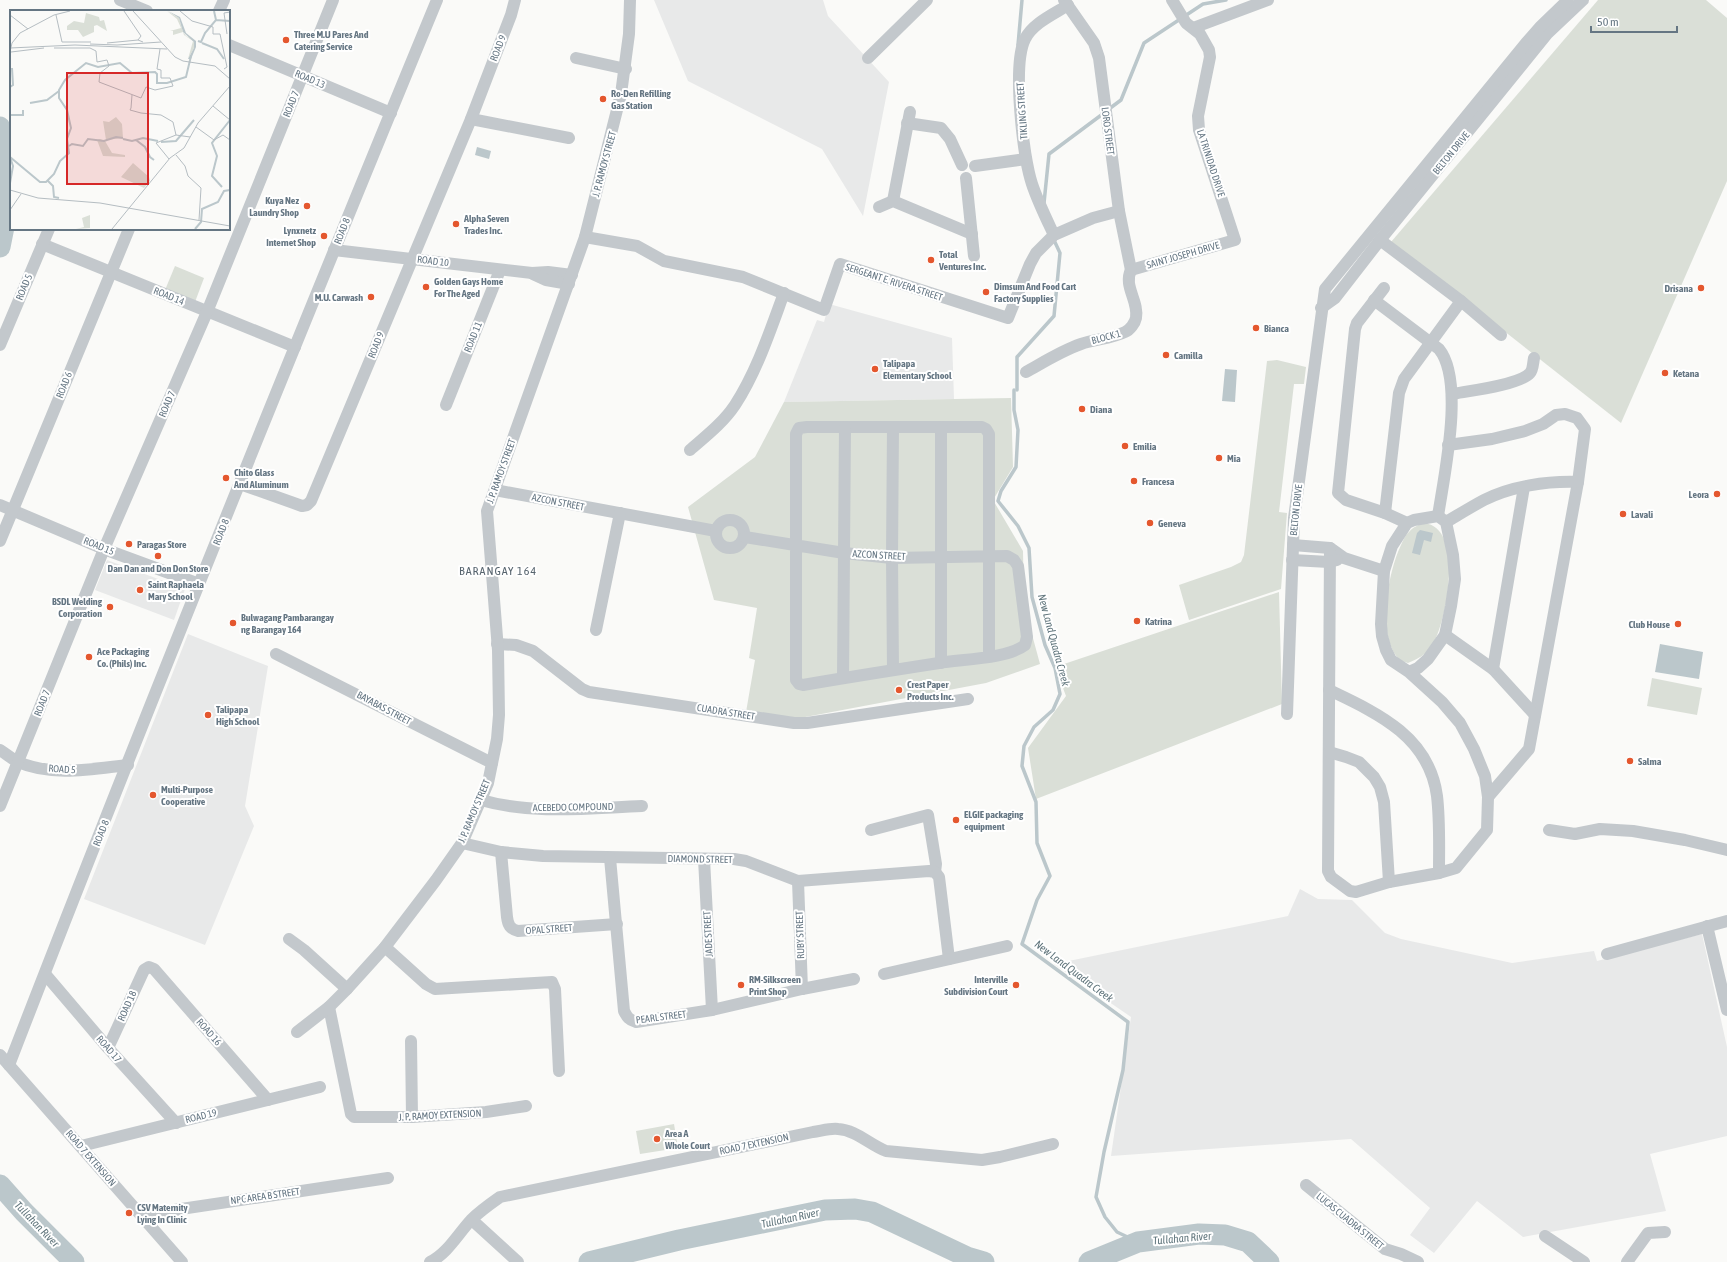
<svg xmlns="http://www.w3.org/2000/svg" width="1727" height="1262" font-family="'Asap Condensed',sans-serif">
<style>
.built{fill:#e8e9e9}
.green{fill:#dadfd7}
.water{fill:#bbc7cb}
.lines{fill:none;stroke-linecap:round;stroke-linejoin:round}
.stream{stroke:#bbc7cb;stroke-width:3.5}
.river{stroke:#bbc7cb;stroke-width:21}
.minor{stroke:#c3c8cc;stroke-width:12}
.poi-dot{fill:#e4572e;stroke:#fff;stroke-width:1.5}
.labels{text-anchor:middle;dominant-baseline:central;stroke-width:4;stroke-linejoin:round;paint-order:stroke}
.poi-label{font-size:10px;font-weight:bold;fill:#657683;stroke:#fff;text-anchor:start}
.street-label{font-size:10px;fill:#657683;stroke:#fff}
.water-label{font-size:11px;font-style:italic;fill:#60757c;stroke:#fff}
.quarter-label{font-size:12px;letter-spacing:1px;fill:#57646e;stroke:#fff}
.inset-river{fill:none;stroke:#bbc7cb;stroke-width:2}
.inset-road{fill:none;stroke:#b5bdc2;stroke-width:1}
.view{fill:#d62828;fill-opacity:0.15;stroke:#d62828;stroke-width:2}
.inset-edge{fill:none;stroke:#657683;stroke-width:2}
</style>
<rect width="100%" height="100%" fill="#fafaf8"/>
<g class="built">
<polygon points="654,0 823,0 828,16 889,82 863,216 822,149 688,81"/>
<polygon points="829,304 952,338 954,399 784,402 817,320 824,322"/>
<polygon points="107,560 185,589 174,620 95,590"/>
<polygon points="188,634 268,666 245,806 254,826 205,945 84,899"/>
<polygon points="1300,889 1318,899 1352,900 1385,933 1401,939 1512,963 1594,951 1597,961 1702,934 1727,1047 1727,1136 1650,1154 1666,1211 1523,1237 1477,1201 1434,1253 1410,1235 1430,1208 1351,1139 1111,1156 1131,1017 1054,964 1288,916"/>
</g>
<g class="green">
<polygon points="1598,0 1706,0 1727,18 1727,181 1621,423 1391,242"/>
<polygon points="175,266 204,278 195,302 165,290"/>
<polygon points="1277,360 1306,367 1304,384 1294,384 1279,512 1287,513 1281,589 1189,620 1179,585 1231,567 1241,562 1244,555 1267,361"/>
<polygon points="1011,398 1013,467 993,500 1023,551 1024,605 1040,664 986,683 800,718 746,712 755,660 749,658 757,608 714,600 688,507 755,457 784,402"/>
<path d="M 1424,523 C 1465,527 1447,622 1432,646 C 1426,655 1417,659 1408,663 C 1404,662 1399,660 1397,657 C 1377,632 1388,572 1401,545 C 1403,541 1405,535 1409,532 C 1413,527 1418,525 1424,523 Z"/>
<polygon points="1279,592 1282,704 1036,799 1028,748 1066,696 1055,667"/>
<polygon points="1652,678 1702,688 1697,715 1647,706"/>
<polygon points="674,1124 678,1148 640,1154 636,1131"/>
</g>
<g class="water">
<polygon points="477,147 491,151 489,159 475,155"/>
<polygon points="1225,369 1237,370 1235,402 1222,401"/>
<polygon points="1420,530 1433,533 1431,542 1424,540 1420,555 1412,553 1417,533"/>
<polygon points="1660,644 1703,652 1699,679 1655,672"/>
</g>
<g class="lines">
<g class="stream">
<polyline points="1018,45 1022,0"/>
<polyline points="1109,109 1121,100 1144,43 1203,4 1226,0"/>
<polyline points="1044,203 1049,154 1104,113"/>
<polyline points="1014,390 1014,410 1018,430 1016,467 1001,491 998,501 1018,526 1029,548 1032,597 1045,645 1055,668 1060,694 1053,710 1034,727 1024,746 1022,766 1036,802 1037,843 1050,876 1037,900 1022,944 1128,1022 1123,1070 1104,1152 1096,1197 1105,1217 1117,1232 1138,1242"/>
<polyline points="1017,390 1017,357 1054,316 1060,253 1053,238"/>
</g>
<g class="river">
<polyline points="0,127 5,143 8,207 0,247"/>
<polyline points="0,1185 24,1212 74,1262"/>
<polyline points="589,1262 679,1240 825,1210 855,1209 872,1212 967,1257 984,1262"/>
<polyline points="1089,1262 1138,1242 1199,1234 1225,1235 1248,1242 1269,1262"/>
</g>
<g class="minor">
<polyline points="120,0 147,11"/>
<polyline points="1064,0 1094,43 1099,58 1119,211 1131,270"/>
<polyline points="219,11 224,0"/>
<polyline points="1193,28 1268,0"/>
<polyline points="229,45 391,113"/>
<polyline points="576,58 626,69"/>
<polyline points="868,58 927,0"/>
<polyline points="471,119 569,138"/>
<polyline points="907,123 941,128 950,139 962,165"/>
<polyline points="975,166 1026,159"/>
<polyline points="966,178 974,256"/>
<polyline points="893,201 910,112"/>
<polyline points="879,207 893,201 972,234"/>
<path d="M 1054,235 C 1046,218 1038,202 1032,184 C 1023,156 1012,65 1025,39 C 1033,23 1054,14 1068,5"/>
<polyline points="585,237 637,246 664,261 743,277 824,310 840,264 1008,318 1030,264 1036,253 1054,235 1093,218 1119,211"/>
<polyline points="1380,240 1461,301 1501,335"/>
<polyline points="42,244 295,347"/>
<polyline points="334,250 532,273 548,272 572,275"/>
<polyline points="1131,270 1235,240 1199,130 1198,116 1210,57 1209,50 1200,34 1186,23 1172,0"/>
<polyline points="533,274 546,280 569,284"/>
<polyline points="1384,288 1357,323 1355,329 1338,493 1346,500 1385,513 1407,523"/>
<path d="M 1374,300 L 1439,349 C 1465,381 1444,476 1438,516"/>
<polyline points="1321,308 1335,298 1380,240 1547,34 1583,0"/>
<polyline points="0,345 49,229"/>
<path d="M 1026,372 C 1044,362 1061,351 1081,344 C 1095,339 1111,339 1125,332 C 1130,330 1135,323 1136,318 C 1139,301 1123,286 1131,270"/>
<path d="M 1452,394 C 1468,391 1520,385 1530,373 C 1533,370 1533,363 1534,358"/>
<polyline points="446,405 500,270"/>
<polyline points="893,427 892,558 893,670"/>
<polyline points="1448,445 1492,439 1525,431 1543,424 1556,415 1565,414 1577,418 1585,429 1578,482 1529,749 1488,797"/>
<path d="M 690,450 C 706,436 723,423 735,405 C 757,371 770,331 784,293"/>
<polyline points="240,484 302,506 307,505 311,501 471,119 511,15 515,0"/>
<polyline points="495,490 716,531"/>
<polyline points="0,505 104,549 199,584"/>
<polyline points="1385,513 1399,393 1404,379 1461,301"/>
<circle cx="730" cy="534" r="14"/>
<path d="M 1446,522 C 1458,515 1471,507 1484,500 C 1511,486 1547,481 1578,482"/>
<path d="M 745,537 L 844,553 L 892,558 L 1007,556 L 1014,560 L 1018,566 L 1027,637 L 1025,645 C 1007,659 963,659 939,663 C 894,670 849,677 803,685 L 799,684 L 796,680 L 796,434 L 799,428 L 807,427 L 982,427 L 986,429 L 989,434 L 989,657"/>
<polyline points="0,541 129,229"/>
<polyline points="1293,545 1330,548 1344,558 1384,571"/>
<polyline points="1330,548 1328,871 1331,877 1350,891 1356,892 1389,882 1439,873 1456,868 1487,830 1488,797 1485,776 1474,749 1460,723 1442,702 1409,672 1391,660 1386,650 1382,636 1381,624 1384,571 1392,546 1407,523 1414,520 1438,516 1446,522 1453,555 1455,579 1451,606 1445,635 1428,659 1418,668 1409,672"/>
<polyline points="1292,560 1329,562 1337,560"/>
<polyline points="596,630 620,513"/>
<polyline points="1445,635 1493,669 1535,715"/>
<polyline points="497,644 516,645 533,651 582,689 589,692 794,723 807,723 968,699"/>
<polyline points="276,654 492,763"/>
<polyline points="941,663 941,427"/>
<polyline points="1493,669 1524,487"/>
<polyline points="843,678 845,427"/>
<path d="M 1329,690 C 1377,713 1429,736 1437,796 C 1440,821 1439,847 1439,873"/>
<polyline points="1287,714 1294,518 1325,289 1526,43 1541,26 1568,0"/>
<path d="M 0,750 C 6,754 12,759 18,762 C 53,777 92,769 128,765"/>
<polyline points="1329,752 1346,757 1359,762 1374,777 1380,787 1384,802 1389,882"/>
<path d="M 481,800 C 533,815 589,808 642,806"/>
<polyline points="0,806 104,549 207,312 333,0"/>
<polyline points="871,830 928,815 936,864 935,872"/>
<polyline points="1549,830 1575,834 1600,829 1633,831 1685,840 1727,850"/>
<polyline points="462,843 501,852 543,856 734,859 746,861 798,881 929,871 935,872 939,877 949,959"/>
<path d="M 501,852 L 507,917 C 508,925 510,929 518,931 L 617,924"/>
<path d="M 610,858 L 624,1011 C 627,1017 629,1020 636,1022 L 712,1010 L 802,989 L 854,979"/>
<polyline points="704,859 712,1010"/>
<polyline points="798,881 802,989"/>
<polyline points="1707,926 1727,1010"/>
<polyline points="289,939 304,950 347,989"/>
<polyline points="385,947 426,984 435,989 552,982 555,989 559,1071"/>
<polyline points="1607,954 1727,921"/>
<polyline points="45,974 108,1048 176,1123"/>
<polyline points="884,974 1007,946"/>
<polyline points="329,1007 351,1114 354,1117 412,1117 486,1112 526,1106"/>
<polyline points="297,1032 329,1007 347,989 385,947 436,880 462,843 488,783 497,739 499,715 498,650 487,511 585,237 621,94 629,34 630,0"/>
<polyline points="411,1041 412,1117"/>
<polyline points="108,1048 144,970 149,967 154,969 268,1100"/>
<polyline points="0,1055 182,1262"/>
<path d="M 9,1065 C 147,708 291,354 437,0"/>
<polyline points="81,1146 320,1087"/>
<polyline points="1306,1185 1385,1249 1401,1254 1418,1262"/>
<polyline points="141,1215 388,1178"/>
<polyline points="472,1220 518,1262"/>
<polyline points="1545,1236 1584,1262"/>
<path d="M 430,1262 C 447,1254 458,1234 471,1220 C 480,1211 490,1204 500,1197 L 813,1132 C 821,1131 830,1128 838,1129 C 856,1130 870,1145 886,1151 L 982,1160 L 1000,1157 L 1053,1144"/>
<polyline points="1627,1262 1648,1233 1665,1232"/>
</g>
</g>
<g class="poi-dot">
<circle cx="286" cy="40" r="4"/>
<circle cx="603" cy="99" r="4"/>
<circle cx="307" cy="206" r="4"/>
<circle cx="456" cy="224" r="4"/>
<circle cx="324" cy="236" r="4"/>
<circle cx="931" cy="260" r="4"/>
<circle cx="426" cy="287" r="4"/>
<circle cx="1701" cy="288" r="4"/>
<circle cx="986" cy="292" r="4"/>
<circle cx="371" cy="297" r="4"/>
<circle cx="1256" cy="328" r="4"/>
<circle cx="1166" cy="355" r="4"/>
<circle cx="875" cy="369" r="4"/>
<circle cx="1665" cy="373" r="4"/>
<circle cx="1082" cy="409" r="4"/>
<circle cx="1125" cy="446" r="4"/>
<circle cx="1219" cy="458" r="4"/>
<circle cx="226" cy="478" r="4"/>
<circle cx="1134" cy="481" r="4"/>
<circle cx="1717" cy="494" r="4"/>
<circle cx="1623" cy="514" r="4"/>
<circle cx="1150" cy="523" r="4"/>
<circle cx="129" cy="544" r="4"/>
<circle cx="158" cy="556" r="4"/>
<circle cx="140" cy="590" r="4"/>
<circle cx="110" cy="607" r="4"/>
<circle cx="1137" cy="621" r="4"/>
<circle cx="233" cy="623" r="4"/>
<circle cx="1678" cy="624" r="4"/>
<circle cx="89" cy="657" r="4"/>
<circle cx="899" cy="690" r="4"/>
<circle cx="208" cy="715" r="4"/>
<circle cx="1630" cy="761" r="4"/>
<circle cx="153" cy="795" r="4"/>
<circle cx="956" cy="820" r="4"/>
<circle cx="741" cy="985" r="4"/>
<circle cx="1016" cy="985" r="4"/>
<circle cx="657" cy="1139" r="4"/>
<circle cx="129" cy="1213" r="4"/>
</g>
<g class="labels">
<g class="poi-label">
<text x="294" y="34">Three M.U Pares And<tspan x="294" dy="12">Catering Service</tspan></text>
<text x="611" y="93">Ro-Den Refilling<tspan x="611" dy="12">Gas Station</tspan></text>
<text x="299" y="200" text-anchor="end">Kuya Nez<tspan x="299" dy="12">Laundry Shop</tspan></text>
<text x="464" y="218">Alpha Seven<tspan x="464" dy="12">Trades Inc.</tspan></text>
<text x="316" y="230" text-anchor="end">Lynxnetz<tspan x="316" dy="12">Internet Shop</tspan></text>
<text x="939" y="254">Total<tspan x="939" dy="12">Ventures Inc.</tspan></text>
<text x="434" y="281">Golden Gays Home<tspan x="434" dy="12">For The Aged</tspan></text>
<text x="994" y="286">Dimsum And Food Cart<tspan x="994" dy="12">Factory Supplies</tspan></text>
<text x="1693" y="288" text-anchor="end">Drisana</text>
<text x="363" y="297" text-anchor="end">M.U. Carwash</text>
<text x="1264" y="328">Bianca</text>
<text x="1174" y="355">Camilla</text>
<text x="883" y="363">Talipapa<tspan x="883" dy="12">Elementary School</tspan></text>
<text x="1673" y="373">Ketana</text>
<text x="1090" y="409">Diana</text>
<text x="1133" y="446">Emilia</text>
<text x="1227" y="458">Mia</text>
<text x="234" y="472">Chito Glass<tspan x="234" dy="12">And Aluminum</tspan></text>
<text x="1142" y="481">Francesa</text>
<text x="1709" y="494" text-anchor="end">Leora</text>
<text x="1631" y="514">Lavali</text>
<text x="1158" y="523">Geneva</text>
<text x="137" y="544">Paragas Store</text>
<text x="158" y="568" text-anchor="middle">Dan Dan and Don Don Store</text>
<text x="148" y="584">Saint Raphaela<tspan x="148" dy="12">Mary School</tspan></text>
<text x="102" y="601" text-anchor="end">BSDL Welding<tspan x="102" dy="12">Corporation</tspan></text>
<text x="241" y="617">Bulwagang Pambarangay<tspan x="241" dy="12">ng Barangay 164</tspan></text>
<text x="1145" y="621">Katrina</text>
<text x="1670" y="624" text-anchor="end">Club House</text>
<text x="97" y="651">Ace Packaging<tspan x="97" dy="12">Co. (Phils) Inc.</tspan></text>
<text x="907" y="684">Crest Paper<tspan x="907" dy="12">Products Inc.</tspan></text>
<text x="216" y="709">Talipapa<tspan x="216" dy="12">High School</tspan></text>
<text x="1638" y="761">Salma</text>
<text x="161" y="789">Multi-Purpose<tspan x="161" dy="12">Cooperative</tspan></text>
<text x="964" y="814">ELGIE packaging<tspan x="964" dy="12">equipment</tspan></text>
<text x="749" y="979">RM-Silkscreen<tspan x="749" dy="12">Print Shop</tspan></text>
<text x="1008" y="979" text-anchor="end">Interville<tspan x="1008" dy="12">Subdivision Court</tspan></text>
<text x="665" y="1133">Area A<tspan x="665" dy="12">Whole Court</tspan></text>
<text x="137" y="1207">CSV Maternity<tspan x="137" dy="12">Lying In Clinic</tspan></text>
</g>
<g class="street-label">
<text transform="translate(498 48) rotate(-69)">ROAD 9</text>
<text transform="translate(310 79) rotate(23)">ROAD 13</text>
<text transform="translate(291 104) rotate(-68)">ROAD 7</text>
<text transform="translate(1022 111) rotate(-94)">TIKLING STREET</text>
<text transform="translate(1108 131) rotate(83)">LORO STREET</text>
<text transform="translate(1451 153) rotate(-51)">BELTON DRIVE</text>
<text transform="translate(1211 163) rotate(72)">LA TRINIDAD DRIVE</text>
<text transform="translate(604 164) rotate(-75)">J. P. RAMOY STREET</text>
<text transform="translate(342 231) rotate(-68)">ROAD 8</text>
<text transform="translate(1183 255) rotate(-16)">SAINT JOSEPH DRIVE</text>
<text transform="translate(433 261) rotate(7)">ROAD 10</text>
<text transform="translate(894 282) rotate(18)">SERGEANT E. RIVERA STREET</text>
<text transform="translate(24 287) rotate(-67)">ROAD 5</text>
<text transform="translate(169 296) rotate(22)">ROAD 14</text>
<text transform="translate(473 337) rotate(-68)">ROAD 11</text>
<text transform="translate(1106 337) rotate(-15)">BLOCK 1</text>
<text transform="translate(376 345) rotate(-68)">ROAD 9</text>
<text transform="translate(64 385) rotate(-68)">ROAD 6</text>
<text transform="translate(167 404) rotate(-67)">ROAD 7</text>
<text transform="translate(501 471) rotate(-70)">J. P. RAMOY STREET</text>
<text transform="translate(558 502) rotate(11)">AZCON STREET</text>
<text transform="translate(1296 510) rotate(-84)">BELTON DRIVE</text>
<text transform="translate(221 532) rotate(-68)">ROAD 8</text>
<text transform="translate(99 546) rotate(22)">ROAD 15</text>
<text transform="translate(879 555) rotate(3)">AZCON STREET</text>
<text transform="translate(42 703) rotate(-68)">ROAD 7</text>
<text transform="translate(384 708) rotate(28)">BAYABAS STREET</text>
<text transform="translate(726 712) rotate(9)">CUADRA STREET</text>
<text transform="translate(62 769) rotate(4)">ROAD 5</text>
<text transform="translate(573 807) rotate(-1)">ACEBEDO COMPOUND</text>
<text transform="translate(474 811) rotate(-67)">J. P. RAMOY STREET</text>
<text transform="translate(101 833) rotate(-68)">ROAD 8</text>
<text transform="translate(700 859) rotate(1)">DIAMOND STREET</text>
<text transform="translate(549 929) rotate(-4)">OPAL STREET</text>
<text transform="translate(708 934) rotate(-93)">JADE STREET</text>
<text transform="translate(800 935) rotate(-92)">RUBY STREET</text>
<text transform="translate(127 1006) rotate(-66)">ROAD 18</text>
<text transform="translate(661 1017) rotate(-7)">PEARL STREET</text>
<text transform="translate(209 1032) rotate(49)">ROAD 16</text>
<text transform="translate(109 1049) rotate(49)">ROAD 17</text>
<text transform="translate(440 1115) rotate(-3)">J. P. RAMOY EXTENSION</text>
<text transform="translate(201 1116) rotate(-14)">ROAD 19</text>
<text transform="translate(754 1144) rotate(-12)">ROAD 7 EXTENSION</text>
<text transform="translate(91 1158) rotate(49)">ROAD 7 EXTENSION</text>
<text transform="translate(265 1196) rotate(-8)">NPC AREA B STREET</text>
<text transform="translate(1350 1221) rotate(39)">LUCAS CUADRA STREET</text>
</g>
<g class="water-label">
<text transform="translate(1054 640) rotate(75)">New Land Quadra Creek</text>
<text transform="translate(1074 971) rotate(37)">New Land Quadra Creek</text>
<text transform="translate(790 1218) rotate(-12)">Tullahan River</text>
<text transform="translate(37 1224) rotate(46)">Tullahan River</text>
<text transform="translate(1182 1238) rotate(-5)">Tullahan River</text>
</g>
<g class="quarter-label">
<text x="498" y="571">BARANGAY 164</text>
</g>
</g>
<g transform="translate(10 10)">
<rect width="220" height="220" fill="#fafaf8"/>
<path d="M 157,1 L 169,8 L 173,22 L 176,26 L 182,29 L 184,32 L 184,38 L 178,49 L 183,31 L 174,25 L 173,22 L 163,25 L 163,21 L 160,21 L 171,18 L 167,9 ZM 76,3 L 89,7 L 90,11 L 94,10 L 97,21 L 87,15 L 84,16 L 84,22 L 73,27 L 68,20 L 57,20 L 57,16 L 64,11 L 74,13 ZM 106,107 L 112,114 L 113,128 L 96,130 L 93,111 L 99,112 ZM 90,129 L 95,131 L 102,143 L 115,145 L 115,147 L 93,146 L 87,130 ZM 123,153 L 139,167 L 140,171 L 134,178 L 111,167 ZM 80,205 L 80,218 L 66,219 L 74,217 L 72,208 Z" fill="#dadfd7"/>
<path d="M 158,1 L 170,7 L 176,23 L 186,31 L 186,37 L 181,49 L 178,49 L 184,38 L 184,32 L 173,22 L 169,8 Z" fill="#bbc7cb"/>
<path class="inset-river" d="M 206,10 L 220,11M 188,31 L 191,32 L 195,23 L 206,10 L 204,1M 192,33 L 207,39 L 214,49M 0,77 L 3,75 L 2,58M 20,93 L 37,90 L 49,81M 0,105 L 13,105 L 13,100M 113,129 L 122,131 L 133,128 L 148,131M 126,130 L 135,137 L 140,147 L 144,150M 151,132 L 166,131 L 184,110M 59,136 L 62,134 L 73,136 L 78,129 L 94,131 L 106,127 L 113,128M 0,147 L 3,156 L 0,173M 0,147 L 30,172 L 36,172 L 44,164 L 50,151 L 59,143 L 57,129 L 61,118 L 57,100 L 49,88 L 49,80 L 55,70 L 76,53 L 88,57 L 110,53 L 122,63 L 145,62 L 147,64 L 147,73 L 157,73 L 176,67 L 181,46M 38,171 L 43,176 L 44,187 L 49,188M 212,177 L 202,166 L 207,146 L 202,133 L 220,110M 185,219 L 191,212 L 192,199 L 208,192 L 214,181 L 220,180"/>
<path class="inset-road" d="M 114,1 L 131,26 L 128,30 L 133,32M 123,1 L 165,47 L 173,51 L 205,56 L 220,69M 170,1 L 182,11 L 203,17 L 203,24 L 210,24 L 217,57 L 214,59M 0,5 L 18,19M 46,5 L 52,32 L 81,32M 217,24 L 214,3 L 220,2M 97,33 L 128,30M 80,34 L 107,35 L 151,32M 0,38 L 65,35 L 157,39M 44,38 L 80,38 L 86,41 L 87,52 L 97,50 L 99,56 L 90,63 L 89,72 L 131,88 L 136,77 L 145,80 L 163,76 L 160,68 L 151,68 L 151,60 L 147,59 L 150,39M 0,42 L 2,33 L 10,23 L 44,5 L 60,1M 1,42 L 34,38M 203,96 L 220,110M 121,98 L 120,100 L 131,103 L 151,105 L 163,112 L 166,125M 121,98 L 122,85M 186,117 L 204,130 L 213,125 L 220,130M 166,145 L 175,156 L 178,166 L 191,178 L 189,210M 159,149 L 146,133 L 166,125 L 180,127M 0,180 L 28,188 L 90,193 L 220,216M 0,200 L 11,184M 102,219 L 160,148 L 174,138 L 188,113 L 220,76"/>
<path class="view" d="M 57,63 L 138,63 L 138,174 L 57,174 Z"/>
<rect width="220" height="220" class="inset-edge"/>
</g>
<path d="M1591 26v6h86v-6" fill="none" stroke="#657683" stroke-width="2"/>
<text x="1597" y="26" font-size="12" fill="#657683" stroke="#ffffff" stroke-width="3" paint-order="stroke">50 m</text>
</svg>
